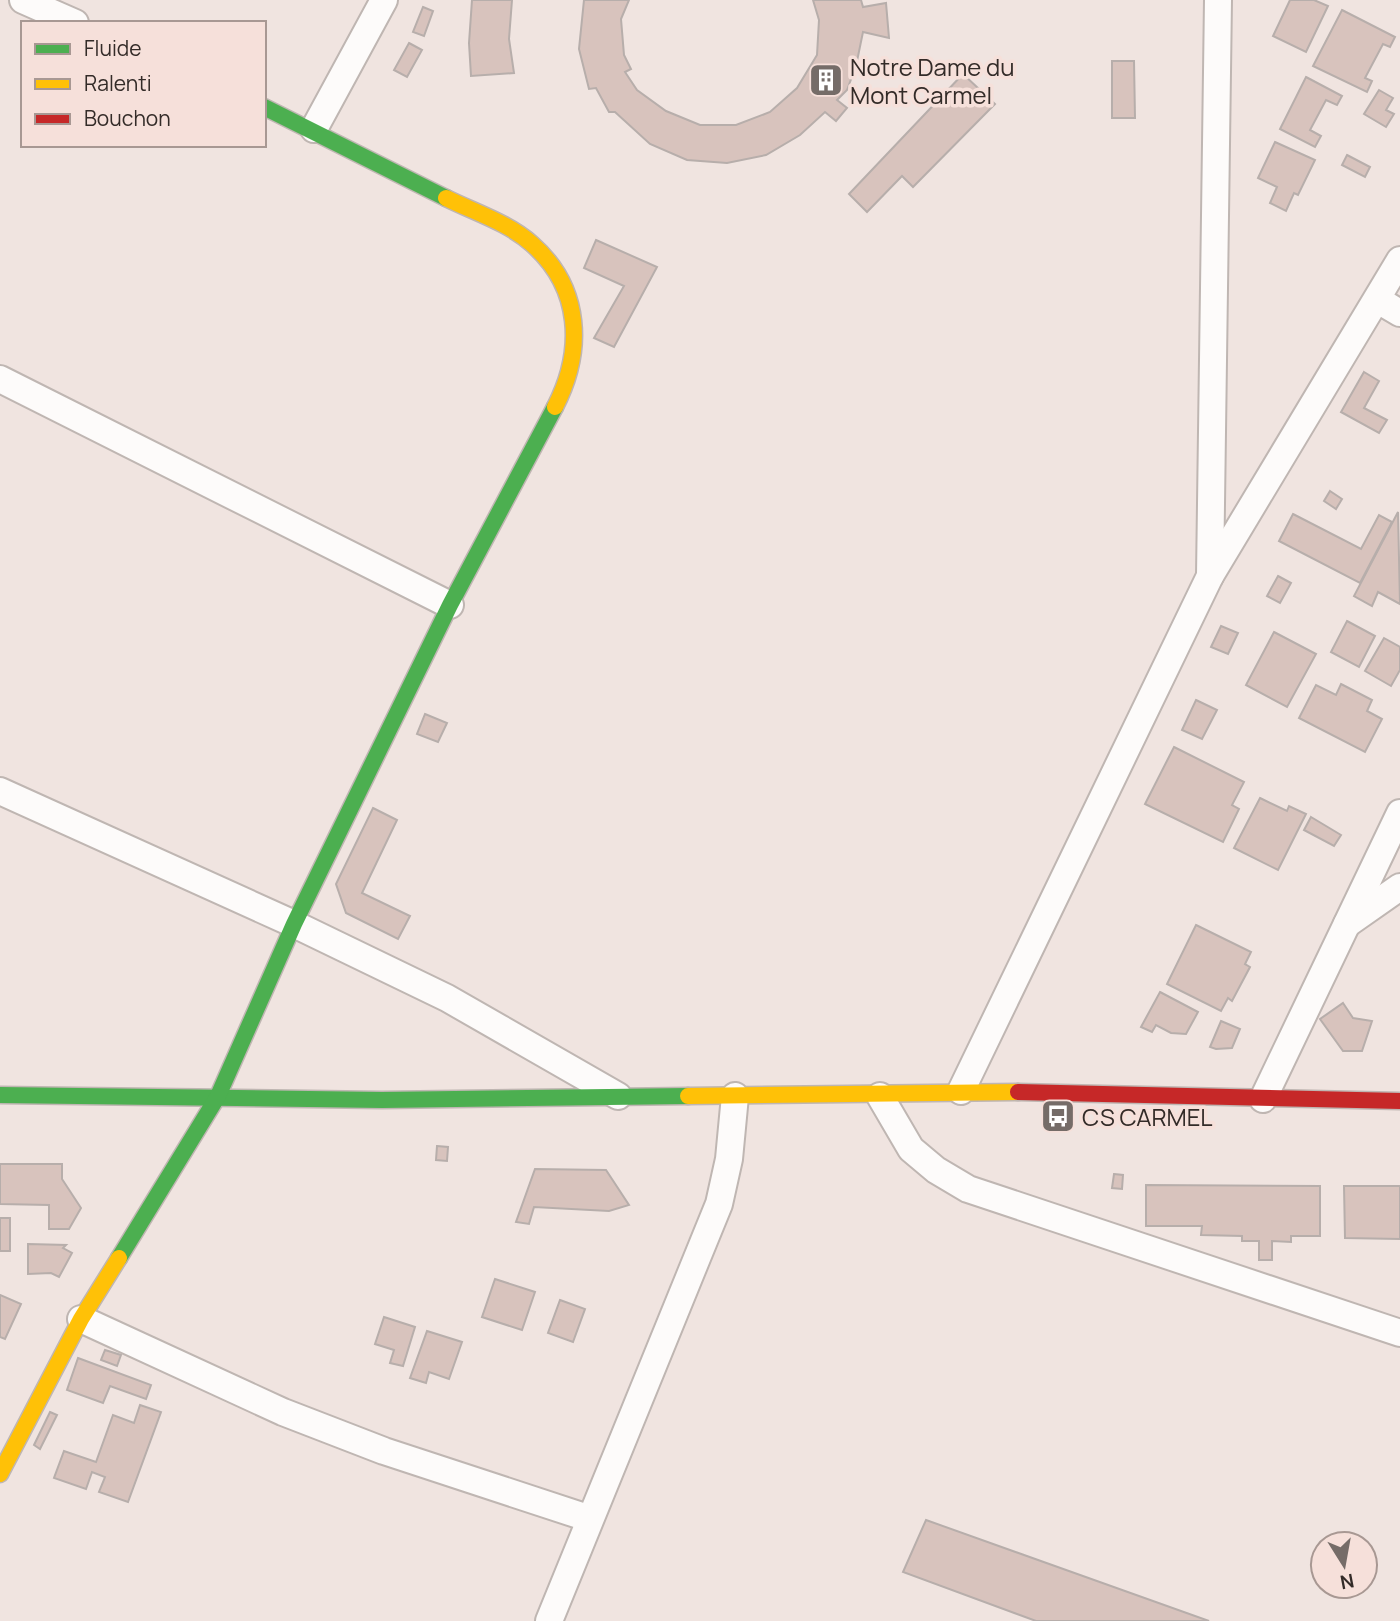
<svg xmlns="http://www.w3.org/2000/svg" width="1400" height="1621" font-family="Manrope,sans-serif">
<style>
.building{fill:#d8c3bd;stroke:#b7aeab;stroke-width:2}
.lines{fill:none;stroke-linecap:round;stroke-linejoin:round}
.street-casing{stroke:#bfb6b2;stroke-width:30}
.fast-casing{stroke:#bfb6b2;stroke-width:19}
.slow-casing{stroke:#bfb6b2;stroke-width:19}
.jam-casing{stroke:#bfb6b2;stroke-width:19}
.street{stroke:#fdfbfa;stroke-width:26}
.fast{stroke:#4caf50;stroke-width:16}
.slow{stroke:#ffc107;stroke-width:16}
.jam{stroke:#c62828;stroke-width:16}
.labels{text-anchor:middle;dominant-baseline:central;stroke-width:7;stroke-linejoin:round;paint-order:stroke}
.poi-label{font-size:24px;fill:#332b28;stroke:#f6e0da;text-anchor:start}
</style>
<rect width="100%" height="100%" fill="#f0e4e0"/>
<g class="building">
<polygon points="472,0 512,0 509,39 514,73 471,76 469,43"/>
<polygon points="584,0 629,0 621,19 624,55 631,69 625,72 637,90 666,111 700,125 736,125 770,112 797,88 817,55 819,20 813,0 861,0 863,7 886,3 889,38 863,32 856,66 847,90 837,100 847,108 836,121 825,112 800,135 766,155 727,163 687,160 650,144 615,112 609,112 596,88 589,89 579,49"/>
<polygon points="1290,0 1314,0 1328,6 1306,52 1273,36"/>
<polygon points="423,7 433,11 424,36 413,32"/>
<polygon points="1342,10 1395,37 1390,47 1383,44 1365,78 1372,81 1367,92 1313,66"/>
<polygon points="409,43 422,50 407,77 394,70"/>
<polygon points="1112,61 1134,61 1135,118 1112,118"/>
<polygon points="963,74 995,104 913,187 902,176 867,212 849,194"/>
<polygon points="1306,77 1342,96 1337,105 1326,100 1310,130 1321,136 1315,147 1280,129"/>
<polygon points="1379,90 1393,98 1386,110 1394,114 1386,127 1364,114"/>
<polygon points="1275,142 1315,160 1298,195 1294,193 1286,211 1270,203 1277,187 1258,178"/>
<polygon points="1347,155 1370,167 1365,177 1342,165"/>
<polygon points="596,240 657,267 614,347 594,338 624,286 584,268"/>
<polygon points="1364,372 1379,381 1364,408 1387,420 1379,433 1341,412"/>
<polygon points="1330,491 1342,499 1336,509 1324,501"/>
<polygon points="1398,512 1400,604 1378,592 1372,606 1354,596"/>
<polygon points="1293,514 1361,549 1379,515 1392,522 1360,583 1279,541"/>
<polygon points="1278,576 1291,583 1280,603 1267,596"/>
<polygon points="1347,621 1375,636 1359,667 1331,652"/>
<polygon points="1221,626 1238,633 1228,654 1211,647"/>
<polygon points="1274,632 1316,654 1287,707 1246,685"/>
<polygon points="1384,638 1400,647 1400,670 1391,686 1365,671"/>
<polygon points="1341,684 1372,700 1367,711 1382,719 1365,752 1299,718 1316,685 1336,695"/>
<polygon points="1196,700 1217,710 1202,739 1182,730"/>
<polygon points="425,714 447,723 438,742 417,734"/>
<polygon points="1174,747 1244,782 1232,805 1239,809 1223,842 1145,804"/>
<polygon points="1260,798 1287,811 1289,806 1306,814 1278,870 1234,848"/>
<polygon points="373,808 397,820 362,893 410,916 398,939 346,913 336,884"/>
<polygon points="1311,817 1341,835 1334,846 1304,830"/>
<polygon points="1196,925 1251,952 1245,964 1250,967 1232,1001 1228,998 1221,1011 1167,984"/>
<polygon points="1160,992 1198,1012 1186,1034 1171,1033 1156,1025 1152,1032 1141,1027"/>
<polygon points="1343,1003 1353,1018 1372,1021 1362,1051 1343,1051 1320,1019"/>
<polygon points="1221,1021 1240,1029 1232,1048 1216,1049 1210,1047"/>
<polygon points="437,1146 448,1147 447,1161 436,1160"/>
<polygon points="0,1164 62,1164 62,1179 81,1208 69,1229 49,1229 49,1205 0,1204"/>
<polygon points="535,1169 606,1170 629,1205 609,1211 534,1207 529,1224 516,1222"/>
<polygon points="1114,1174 1123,1175 1122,1189 1112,1188"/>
<polygon points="1146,1185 1320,1186 1320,1236 1291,1236 1291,1242 1272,1241 1272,1260 1259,1260 1259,1241 1242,1241 1242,1236 1201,1235 1202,1226 1146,1226"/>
<polygon points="1344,1186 1400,1186 1400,1239 1345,1238"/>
<rect x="0" y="1218" width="10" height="33"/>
<polygon points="28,1244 66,1245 63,1248 72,1253 59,1277 51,1273 28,1274"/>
<polygon points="495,1279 535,1292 522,1330 482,1317"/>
<polygon points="0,1295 21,1304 5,1339 0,1337"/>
<polygon points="560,1300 585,1309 573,1342 548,1333"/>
<polygon points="384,1317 415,1327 403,1366 390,1363 394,1350 375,1344"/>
<polygon points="427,1331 462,1342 449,1379 429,1372 426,1383 410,1378"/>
<polygon points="105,1350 121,1355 117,1366 101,1360"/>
<polygon points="78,1358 151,1385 146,1399 110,1386 103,1403 67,1390"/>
<polygon points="140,1405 161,1412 128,1502 99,1492 105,1477 92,1472 86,1489 54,1478 64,1451 96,1462 113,1415 134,1423"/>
<polygon points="50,1412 57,1415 40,1449 34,1445"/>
<polygon points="926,1520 1209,1621 1036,1621 903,1572"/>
</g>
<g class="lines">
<g class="street-casing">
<g id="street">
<polyline points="23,0 75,23"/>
<polyline points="314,129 384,0"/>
<polyline points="1378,300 1400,313"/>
<polyline points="0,379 450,605"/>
<polyline points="1210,576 1218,0"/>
<polyline points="0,791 294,924 447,998 618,1096"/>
<polyline points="1347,924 1400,887"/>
<polyline points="961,1091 1210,576 1400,260"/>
<polyline points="880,1096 911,1149 936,1170 968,1189 1400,1333"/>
<polyline points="1263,1099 1400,813"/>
<polyline points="81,1319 283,1412 384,1451 588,1518"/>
<polyline points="549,1621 719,1204 729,1159 735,1096"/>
</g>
</g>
<g class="fast-casing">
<g id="fast">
<polyline points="264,107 446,198"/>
<polyline points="0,1095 382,1100 688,1096"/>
<polyline points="119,1258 218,1096 294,924 450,605 555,407"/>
</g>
</g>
<g class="slow-casing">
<g id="slow">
<path d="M 446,198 C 474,212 509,223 532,244 C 582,288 584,351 555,407"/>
<polyline points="688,1096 1018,1092"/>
<polyline points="0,1474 81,1319 119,1258"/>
</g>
</g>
<g class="jam-casing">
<polyline id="jam" points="1018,1092 1400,1101"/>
</g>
<use href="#street" class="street"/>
<use href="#fast" class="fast"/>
<use href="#slow" class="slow"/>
<use href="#jam" class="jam"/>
</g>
<defs>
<g id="building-square" transform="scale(1.75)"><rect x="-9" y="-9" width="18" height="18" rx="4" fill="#756c68" stroke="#f6e0da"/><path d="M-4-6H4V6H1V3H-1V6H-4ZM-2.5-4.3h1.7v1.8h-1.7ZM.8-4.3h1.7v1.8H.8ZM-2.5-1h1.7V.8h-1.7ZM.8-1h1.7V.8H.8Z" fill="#fff"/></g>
<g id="bus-square" transform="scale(1.75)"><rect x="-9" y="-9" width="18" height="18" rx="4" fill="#756c68" stroke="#f6e0da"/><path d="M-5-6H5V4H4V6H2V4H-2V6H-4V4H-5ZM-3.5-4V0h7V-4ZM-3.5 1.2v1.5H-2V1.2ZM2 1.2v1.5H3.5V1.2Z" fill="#fff"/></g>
</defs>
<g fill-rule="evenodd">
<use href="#building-square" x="826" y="80"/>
<use href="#bus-square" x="1058" y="1116"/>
</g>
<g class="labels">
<g class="poi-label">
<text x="850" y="66">Notre Dame du<tspan x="850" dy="28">Mont Carmel</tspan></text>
<text x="1082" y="1116">CS CARMEL</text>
</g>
</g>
<rect x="21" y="21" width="245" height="126" fill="#f6e0da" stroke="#a89893" stroke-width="2"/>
<rect x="35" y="44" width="35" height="10" fill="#4caf50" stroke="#a89893" stroke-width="2"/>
<text x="84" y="56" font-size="21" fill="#332b28">Fluide</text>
<rect x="35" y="79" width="35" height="10" fill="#ffc107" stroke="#a89893" stroke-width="2"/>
<text x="84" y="91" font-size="21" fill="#332b28">Ralenti</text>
<rect x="35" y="114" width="35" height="10" fill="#c62828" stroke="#a89893" stroke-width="2"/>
<text x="84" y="126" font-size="21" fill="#332b28">Bouchon</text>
<g transform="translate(1344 1565) rotate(169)"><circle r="33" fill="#f6e0da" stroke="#a89893" stroke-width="2"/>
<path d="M0-5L12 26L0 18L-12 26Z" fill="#756c68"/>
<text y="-10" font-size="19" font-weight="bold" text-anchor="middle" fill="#332b28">N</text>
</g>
</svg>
